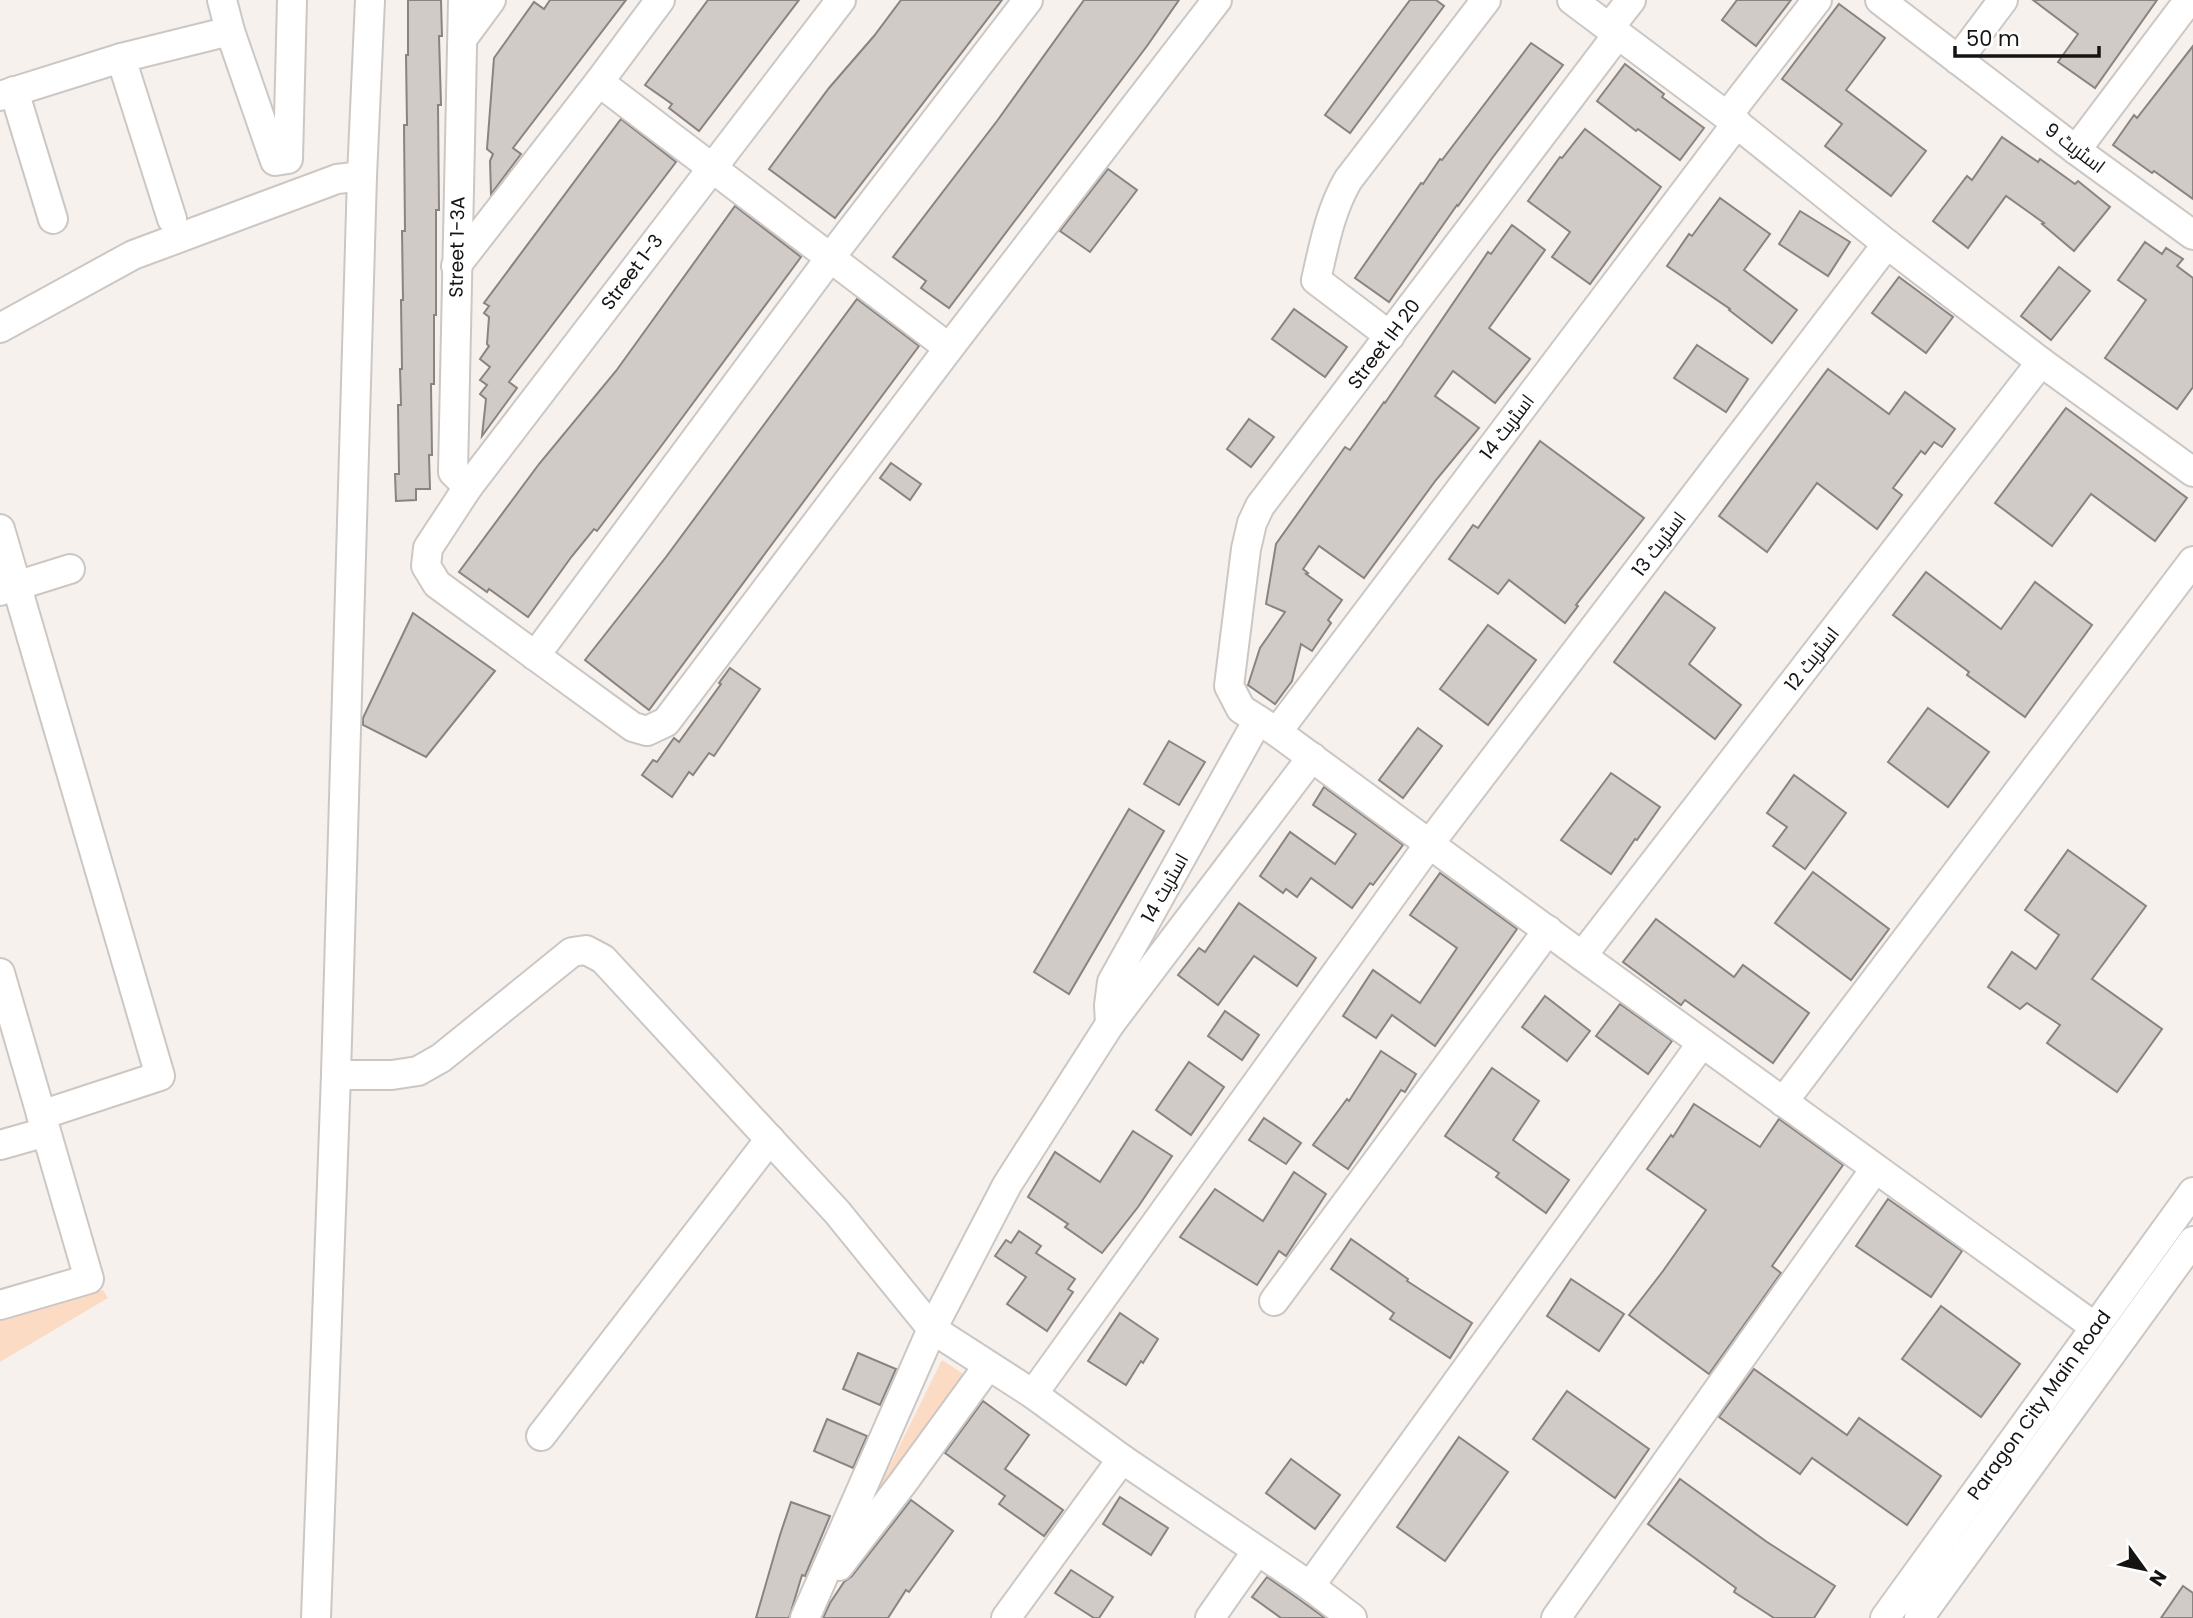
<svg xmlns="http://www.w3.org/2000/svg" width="2193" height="1618" font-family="Poppins,Cairo,sans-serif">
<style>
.green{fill:#fcdbc5}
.building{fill:#d1cbc7;stroke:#898481;stroke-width:2}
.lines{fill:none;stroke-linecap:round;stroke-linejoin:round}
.minor-casing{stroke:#cdc7c4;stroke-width:32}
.minor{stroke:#fff;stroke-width:28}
.labels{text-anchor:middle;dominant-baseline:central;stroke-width:6;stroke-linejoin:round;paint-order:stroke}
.street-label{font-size:19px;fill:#161413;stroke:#fff}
</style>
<rect width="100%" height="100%" fill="#f7f1ed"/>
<g class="green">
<polygon points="103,1290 108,1298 0,1362 0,1319"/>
<polygon points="942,1360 968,1377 854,1538"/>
</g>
<g class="building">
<polygon points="408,0 441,0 442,36 439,36 441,105 438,105 439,210 436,210 436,315 434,315 434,384 431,384 432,455 429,455 430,489 416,489 416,500 396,501 395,474 399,474 398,405 401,405 400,369 402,369 401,300 403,300 402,231 405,231 404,125 407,125 406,55 408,55"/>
<polygon points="550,0 626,0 513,148 521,154 491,194 490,161 493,154 487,149 494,58 534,2 544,9"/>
<polygon points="708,0 799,0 699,131 669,108 672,104 645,85"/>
<polygon points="901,0 1002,0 835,218 769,169 829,88 874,36"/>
<polygon points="1084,0 1179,0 1147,46 949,308 921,288 926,281 893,257 997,121"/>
<polygon points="1410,0 1436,0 1444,6 1350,133 1325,115"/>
<polygon points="1737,0 1791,0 1756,46 1722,20"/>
<polygon points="2033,0 2157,0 2095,88 2058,62 2078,34"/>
<polygon points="1839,4 1885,38 1846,90 1926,151 1891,196 1825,146 1842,124 1782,79"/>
<polygon points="1531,43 1563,65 1493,157 1458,206 1457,205 1389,302 1355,278 1421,183 1423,184 1440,159 1442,160"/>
<polygon points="2193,46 2193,199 2154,171 2152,173 2113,145 2134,115 2137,118"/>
<polygon points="1625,64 1664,94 1662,97 1704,128 1680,160 1638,129 1636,131 1597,101"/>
<polygon points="621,119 676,162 518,370 509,382 517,388 482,436 486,399 480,394 487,385 480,380 490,367 480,359 489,346 487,344 489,317 484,313 489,306 484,303"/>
<polygon points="1585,129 1661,187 1590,284 1552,257 1570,232 1528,201 1560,157 1562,158"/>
<polygon points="2002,137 2038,162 2040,159 2075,184 2078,181 2110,207 2074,251 2042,224 2044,223 2006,196 1968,248 1933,221 1967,176 1972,180"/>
<polygon points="1108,169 1137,190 1090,252 1060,231"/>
<polygon points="1720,198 1770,234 1744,270 1797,310 1772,343 1729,310 1730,309 1667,266 1689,234 1692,236"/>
<polygon points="735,206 801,257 662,445 597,531 594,529 572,556 528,617 489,589 487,592 459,572 539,464 616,371"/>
<polygon points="1800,211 1850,242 1828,276 1779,244"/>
<polygon points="1512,225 1545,250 1489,328 1530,359 1495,403 1453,371 1435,396 1479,428 1436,480 1364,578 1319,546 1303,569 1308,573 1306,574 1342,600 1328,620 1331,623 1312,651 1301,644 1292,681 1275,704 1248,685 1260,648 1285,612 1266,604 1276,544 1345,447 1350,450 1384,402 1385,403 1488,252 1491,254"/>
<polygon points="2145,242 2162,254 2166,248 2183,259 2177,266 2193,278 2193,387 2177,409 2105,358 2146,300 2118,280"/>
<polygon points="2059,267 2090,291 2051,340 2021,316"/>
<polygon points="1899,277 1953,317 1926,353 1872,313"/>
<polygon points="857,299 919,346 649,710 585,660 666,557"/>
<polygon points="1294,309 1347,347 1325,377 1272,339"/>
<polygon points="1697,345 1748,379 1726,412 1674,378"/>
<polygon points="1828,369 1889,414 1905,392 1955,429 1942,447 1934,442 1925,454 1921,451 1893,488 1902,495 1877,529 1817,483 1767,552 1719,516"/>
<polygon points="2066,408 2187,498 2155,541 2091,494 2052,546 1995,503"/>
<polygon points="1249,419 1274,437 1251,467 1227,449"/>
<polygon points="1540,441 1644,518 1576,605 1578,606 1565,623 1509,580 1498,594 1449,559 1473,525 1478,528"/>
<polygon points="891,463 921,484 910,500 880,478"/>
<polygon points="1926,572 2001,629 2035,582 2092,625 2025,717 1967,675 1969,672 1893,615"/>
<polygon points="1665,592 1715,628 1689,664 1741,705 1715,739 1614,662"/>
<polygon points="413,613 495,671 426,757 363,725 363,718"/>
<polygon points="1488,625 1536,660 1488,725 1440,689"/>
<polygon points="730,668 760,689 714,756 709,753 693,775 689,772 672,797 642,775 653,760 657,762 674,738 679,742 721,684 719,683"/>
<polygon points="1928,708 1989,752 1948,807 1888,762"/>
<polygon points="1418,728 1442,746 1403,798 1379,780"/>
<polygon points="1169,741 1205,762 1179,805 1144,784"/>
<polygon points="1611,773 1660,807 1637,840 1635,839 1611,874 1561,840"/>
<polygon points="1794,775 1846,813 1805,869 1773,846 1787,827 1767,813"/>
<polygon points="1324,787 1403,845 1373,885 1370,883 1352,908 1311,878 1297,897 1286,889 1283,893 1260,876 1290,832 1335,864 1356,834 1313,805"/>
<polygon points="1129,809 1164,831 1069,994 1034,972"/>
<polygon points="2068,850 2146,906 2092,979 2162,1029 2117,1092 2047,1043 2060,1025 2027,1003 2020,1009 1988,987 2012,952 2036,969 2059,935 2025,910"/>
<polygon points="1813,872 1889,929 1851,980 1775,923"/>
<polygon points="1440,873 1517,929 1435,1046 1392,1015 1376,1038 1343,1016 1373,970 1420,1003 1457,948 1410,915"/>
<polygon points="1239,903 1316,958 1297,986 1254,956 1218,1005 1178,975 1199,948 1205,952"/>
<polygon points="1656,919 1734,977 1743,965 1809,1013 1773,1063 1685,1000 1681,1005 1623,962"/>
<polygon points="1545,996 1590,1031 1567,1061 1522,1027"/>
<polygon points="1620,1004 1672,1041 1648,1074 1596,1036"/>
<polygon points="1225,1011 1259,1035 1242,1060 1208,1036"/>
<polygon points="1381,1051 1416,1074 1405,1092 1401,1090 1348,1169 1313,1145 1347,1099 1349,1101"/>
<polygon points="1189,1062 1224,1087 1191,1135 1156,1110"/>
<polygon points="1492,1068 1539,1101 1513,1140 1569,1180 1546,1213 1496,1177 1499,1173 1445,1136"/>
<polygon points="1694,1104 1760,1147 1779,1119 1843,1165 1772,1266 1781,1273 1709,1374 1629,1315 1663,1271 1706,1210 1647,1169 1671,1135 1673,1137"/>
<polygon points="1264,1118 1301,1143 1286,1164 1249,1140"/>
<polygon points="1133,1131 1172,1156 1138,1207 1102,1253 1065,1227 1068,1224 1028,1197 1055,1152 1100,1182"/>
<polygon points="1294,1172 1326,1194 1286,1256 1279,1251 1257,1285 1180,1237 1215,1189 1263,1221"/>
<polygon points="1888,1199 1962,1251 1931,1297 1856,1246"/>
<polygon points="1019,1231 1041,1246 1036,1253 1075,1279 1068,1289 1073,1292 1047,1331 1007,1304 1026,1277 995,1256 1006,1240 1011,1243"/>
<polygon points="1351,1239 1408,1279 1407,1281 1472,1323 1450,1358 1390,1319 1394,1313 1331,1269"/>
<polygon points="1571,1279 1624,1314 1599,1351 1547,1316"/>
<polygon points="1941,1306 2020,1364 1981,1417 1902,1359"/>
<polygon points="1120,1313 1158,1339 1143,1363 1141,1361 1126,1385 1088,1361"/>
<polygon points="858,1353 896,1369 880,1405 843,1389"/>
<polygon points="1754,1369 1847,1435 1859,1418 1941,1476 1907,1525 1812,1458 1800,1474 1719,1417"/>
<polygon points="1567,1391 1649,1449 1615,1498 1533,1439"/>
<polygon points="983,1401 1029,1435 1005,1469 1063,1510 1044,1536 999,1504 1005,1496 945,1453"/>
<polygon points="827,1419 867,1436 853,1468 814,1451"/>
<polygon points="1459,1437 1508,1472 1445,1561 1397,1527"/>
<polygon points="1291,1459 1340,1495 1315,1529 1266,1493"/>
<polygon points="1680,1479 1767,1542 1835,1586 1814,1618 1774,1618 1734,1592 1736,1588 1648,1524"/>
<polygon points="1120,1497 1168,1528 1151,1555 1103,1524"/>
<polygon points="911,1500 953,1531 909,1592 906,1590 888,1618 823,1618 830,1603 844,1582 852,1576"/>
<polygon points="791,1502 830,1516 805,1576 802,1575 789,1618 756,1618 780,1535"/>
<polygon points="1071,1570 1113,1597 1099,1618 1094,1618 1055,1593"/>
<polygon points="1267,1577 1300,1600 1325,1618 1281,1618 1252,1597"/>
<polygon points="2183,1586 2193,1593 2193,1618 2161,1618"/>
</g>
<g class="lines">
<g class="minor-casing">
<g id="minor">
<polyline points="222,0 230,31 275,161 288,159 292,0"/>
<polyline points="463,0 453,472 468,487"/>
<polyline points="841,0 468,487 428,548 426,566 437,584 633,727 647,731 666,722 949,348 1217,0"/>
<polyline points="1572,0 1727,116 1887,244 2041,362 2193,472"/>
<polyline points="1880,0 2076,150 2193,235"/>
<polyline points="1609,28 1631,0"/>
<polyline points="1618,34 1260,506 1252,523 1246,549 1229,686 1241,709 1277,732 1582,956 2095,1327"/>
<polyline points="463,38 491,0"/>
<polyline points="121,58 172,219"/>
<polyline points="1958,60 2003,0"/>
<polyline points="599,82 949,348"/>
<polyline points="14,91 53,219"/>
<polyline points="0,96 121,58 230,31"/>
<polyline points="1727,116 1817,0"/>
<polyline points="2076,150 2189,0"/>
<polyline points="456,266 599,82 660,0"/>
<polyline points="0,328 133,255 337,179 362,176"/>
<path d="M 1390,336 L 1316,280 C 1324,245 1330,211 1348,180 L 1486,0"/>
<polyline points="0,529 160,1076 41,1115"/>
<polyline points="0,591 70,569"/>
<polyline points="535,656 830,258 1028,0"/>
<polyline points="1277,732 1737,123"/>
<polyline points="1582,956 2041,362"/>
<polyline points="0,973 89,1279 0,1305"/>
<polyline points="1110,1024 1109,1005 1112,982 1258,720"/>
<polyline points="336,1075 392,1075 418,1071 441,1058 572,952 586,950 603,959 837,1212 932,1329 1033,1394 1122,1459 1310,1586 1352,1618"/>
<polyline points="1783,1102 2193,561"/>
<polyline points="0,1145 46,1132"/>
<polyline points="1274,1301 1548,930"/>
<polyline points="1033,1394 1430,843 1887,244"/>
<polyline points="541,1436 770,1139"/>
<polyline points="839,1566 902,1484 988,1366"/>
<polyline points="1310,1586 1702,1043"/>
<polyline points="316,1618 336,1075 362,176 370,0"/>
<polyline points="805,1618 932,1329 1007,1185 1110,1024 1312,757"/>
<polyline points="1006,1618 1122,1459"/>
<polyline points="1210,1618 1257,1551"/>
<polyline points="1556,1618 1875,1169"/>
<polyline points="1885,1618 2193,1192"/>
<polyline points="1919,1618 2193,1241"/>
</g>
</g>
<use href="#minor" class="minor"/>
</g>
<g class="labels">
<g class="street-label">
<text transform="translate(2075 148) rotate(37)">اسٹریٹ 9</text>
<text transform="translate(457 247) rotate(-89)">Street 1-3A</text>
<text transform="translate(632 272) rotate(-53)">Street 1-3</text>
<text transform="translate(1384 344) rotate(-53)">Street IH 20</text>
<text transform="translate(1507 427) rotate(-53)">اسٹریٹ 14</text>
<text transform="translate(1659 544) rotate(-53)">اسٹریٹ 13</text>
<text transform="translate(1812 659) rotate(-52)">اسٹریٹ 12</text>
<text transform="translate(1165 888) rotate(-61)">اسٹریٹ 14</text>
<text transform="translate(2039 1405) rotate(-54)">Paragon City Main Road</text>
</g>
</g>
<g transform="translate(2144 1569) rotate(123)" stroke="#ffffff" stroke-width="5" paint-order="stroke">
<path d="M0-5L12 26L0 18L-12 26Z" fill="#161413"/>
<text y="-10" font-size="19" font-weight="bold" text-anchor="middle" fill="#161413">N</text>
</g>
<path d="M1955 46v10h144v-10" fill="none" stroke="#161413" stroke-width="3.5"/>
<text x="1966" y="46" font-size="21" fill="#161413" stroke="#ffffff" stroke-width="5" paint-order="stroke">50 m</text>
</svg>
